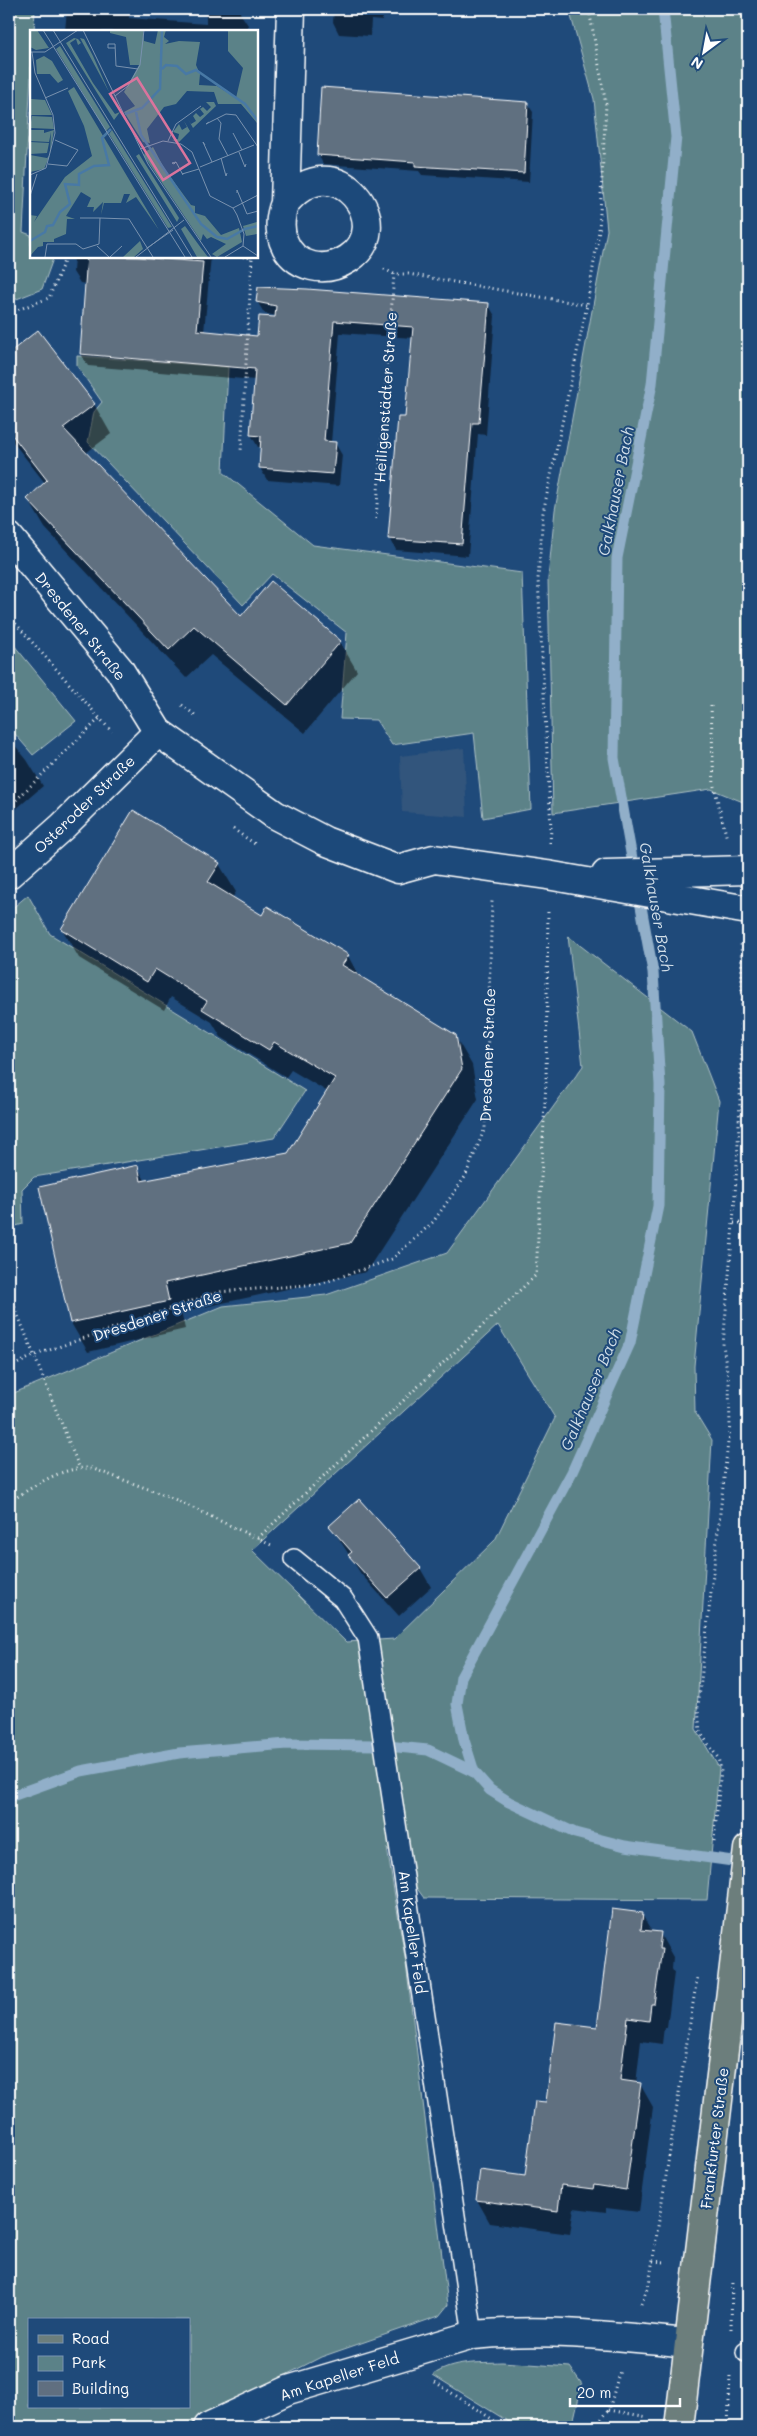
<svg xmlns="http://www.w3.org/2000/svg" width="757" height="2436" font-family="Mali,sans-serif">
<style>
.built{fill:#32557c}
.green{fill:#5b8288;stroke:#adc0c4;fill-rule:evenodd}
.shadow{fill:#0007}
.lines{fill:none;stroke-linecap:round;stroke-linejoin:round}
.stream{stroke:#91afc9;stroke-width:11}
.building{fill:#606f80;stroke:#fff}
.lane-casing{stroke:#fff;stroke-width:22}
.street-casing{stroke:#fff;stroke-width:31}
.primary-casing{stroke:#fff;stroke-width:31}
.path{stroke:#fff;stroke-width:3;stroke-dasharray:1 4;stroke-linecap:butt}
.lane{stroke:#1f4a7a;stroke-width:19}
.street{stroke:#1f4a7a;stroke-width:28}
.primary{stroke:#6c7e7c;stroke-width:28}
.labels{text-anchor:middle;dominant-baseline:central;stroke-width:4;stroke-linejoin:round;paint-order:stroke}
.street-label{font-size:15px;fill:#fff;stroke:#1f4a7a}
.water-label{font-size:16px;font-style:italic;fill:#d1dee8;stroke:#1f4a7a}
.inset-river{fill:none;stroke:#4879a5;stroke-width:2.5}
.inset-road{fill:none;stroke:#7992af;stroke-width:1}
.view{fill:#da749d;fill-opacity:0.15;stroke:#da749d;stroke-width:2.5}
.inset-edge{fill:none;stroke:#fff;stroke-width:2.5}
</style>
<rect width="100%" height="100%" fill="#1f4a7a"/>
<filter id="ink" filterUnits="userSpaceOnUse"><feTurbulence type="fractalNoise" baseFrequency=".02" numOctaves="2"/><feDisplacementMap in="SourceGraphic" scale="10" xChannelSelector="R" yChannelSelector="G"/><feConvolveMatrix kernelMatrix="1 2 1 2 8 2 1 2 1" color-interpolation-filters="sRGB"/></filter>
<g filter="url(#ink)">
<polygon class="built" points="464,748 467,817 402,812 400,756"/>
<g class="green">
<polygon points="9,9 35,9 34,31 31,31 31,73 23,232 31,235 31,256 54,256 42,289 9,302"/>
<polygon points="569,9 748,9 748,804 711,789 553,813 548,579 555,510 607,230 594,99"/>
<polygon points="77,356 228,367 223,472 313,545 522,573 531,809 483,818 474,733 392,745 376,720 340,719 347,633 272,574 243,605 88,442 94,412 102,402 77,366"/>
<polygon points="9,639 76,721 33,755 9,727"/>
<polygon points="28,895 50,934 305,1091 274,1138 34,1177 22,1189 23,1224 9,1228 9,911"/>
<path d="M 568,936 L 692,1032 L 719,1101 L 694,1366 L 695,1412 L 712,1440 L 696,1729 L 719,1768 L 707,1900 L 424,1898 L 387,1848 L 406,1964 L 448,2305 L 439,2316 L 321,2357 L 184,2427 L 9,2427 L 9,1395 L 223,1306 L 326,1295 L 447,1253 L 583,1066 ZM 498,1325 L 555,1418 L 495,1540 L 394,1639 L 346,1642 L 252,1550 ZM 29,2320 L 189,2320 L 189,2407 L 29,2407 Z"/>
<path d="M 502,2362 L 570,2367 L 582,2384 L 572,2427 L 517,2427 L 433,2375 C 453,2361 479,2363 502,2362 Z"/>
</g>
<g class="shadow">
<polygon points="67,9 130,9 129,18 206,24 206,9 241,9 240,13 248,25 247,31 65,31"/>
<polygon points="334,9 383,9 382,21 371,20 370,36 339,34 333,22"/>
<polygon points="527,103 533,112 529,182 422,175 419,171 323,164 318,154"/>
<polygon points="74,256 211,256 204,332 258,337 276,316 264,313 257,301 278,288 488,304 495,316 486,435 478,434 468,556 396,550 390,538 406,419 413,338 340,333 331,443 335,443 342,455 339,486 267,480 260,468 262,447 258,447 251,435 255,380 88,366 81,354 86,284 80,283 73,272"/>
<polygon points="38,332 94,404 111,434 86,453 241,618 340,642 357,671 305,733 211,655 186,678 45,528 28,499 45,483 9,437 9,354"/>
<polygon points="9,738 27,760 43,786 9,815"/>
<polygon points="219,864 236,892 232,898 262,917 348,956 360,978 455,1036 472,1065 478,1099 366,1272 181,1312 185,1329 88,1352 71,1323 40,1188 137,1166 146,1182 289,1154 328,1092 291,1070 286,1077 221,1037 212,1022 171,997 164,1010 79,958 62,929"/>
<polygon points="331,1526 420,1568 431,1587 399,1616 361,1574"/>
<polygon points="642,1915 653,1933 660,1934 673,1957 672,1969 674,1973 667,2027 664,2027 662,2044 641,2041 636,2084 640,2084 653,2107 639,2212 606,2208 606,2212 574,2208 570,2234 490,2223 477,2200 526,2178 547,2104 598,2028"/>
</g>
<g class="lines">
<g class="stream">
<polyline points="635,875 614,758 617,558 652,384 676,137 663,9"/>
<polyline points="474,1772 464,1740 457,1704 461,1677 572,1472 630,1343 658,1206 660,1085 653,972 638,890"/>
<polyline points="9,1797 81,1771 179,1753 287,1744 377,1745 428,1750 474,1772 490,1790 509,1802 575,1833 625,1846 747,1863"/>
</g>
</g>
<g class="building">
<polygon points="321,87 528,102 524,173 415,166 415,162 317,155"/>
<polygon points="87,256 137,257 203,262 197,330 257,336 259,316 275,317 276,306 256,302 258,287 307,289 489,303 479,423 472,423 462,544 388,539 398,417 405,417 413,327 334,321 324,441 336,442 333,474 259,468 261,436 250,435 255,369 80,354"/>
<polygon points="38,330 95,404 63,428 241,616 271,581 341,641 287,705 194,626 169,650 27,499 47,480 9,431 9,353"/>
<polygon points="133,810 220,863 208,882 262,915 267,906 349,955 342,965 456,1035 462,1069 350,1243 165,1283 169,1301 70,1323 39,1187 138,1165 141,1181 288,1153 335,1078 274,1042 269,1050 202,1009 207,1001 155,969 147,982 61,929"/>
<polygon points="359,1499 421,1568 387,1598 348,1555 352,1552 329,1526"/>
<polygon points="612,1909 643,1913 641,1930 661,1932 659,1949 662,1949 654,2004 651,2004 649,2021 628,2018 620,2080 641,2083 626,2190 594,2185 593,2189 561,2185 558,2211 476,2200 480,2170 525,2176 535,2101 546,2102 556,2022 597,2027"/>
</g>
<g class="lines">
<g class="lane-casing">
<g id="lane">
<polyline points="294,1559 343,1599 368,1638 473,2335"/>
<polyline points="746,2352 748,2351"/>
</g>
</g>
<g class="street-casing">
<g id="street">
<path d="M 285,203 C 336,140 399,227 348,259 C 337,266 325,269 312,266 C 282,259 275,228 285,203 L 291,9"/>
<polyline points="9,537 119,669 158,732 275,815 325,841 398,869 434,859 547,875 748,910"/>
<polyline points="9,874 63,826 158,732"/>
<polyline points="606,874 748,870"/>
<path d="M 208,2427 L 288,2390 L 473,2335 C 545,2328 616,2336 688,2343"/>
</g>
</g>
<g class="primary-casing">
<polyline id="primary" points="679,2427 748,1849"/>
</g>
<g class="path">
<polyline points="238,256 252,258 241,451"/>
<polyline points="384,269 394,274 408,274 587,305"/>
<polyline points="9,313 49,298 66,256"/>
<polyline points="376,519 394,274"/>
<polyline points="9,616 112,732"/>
<polyline points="182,705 195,715"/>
<polyline points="711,706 714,786 727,839"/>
<polyline points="9,807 100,718"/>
<polyline points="233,829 255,844"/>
<polyline points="550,843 551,829 538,579 543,513 587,305 599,231 606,105 589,9"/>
<polyline points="742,1106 748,1122"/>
<polyline points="734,1223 748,1223"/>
<polyline points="9,1293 79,1467"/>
<polyline points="9,1368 35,1355 218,1292 320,1284 392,1259 433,1222 465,1177 485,1128 492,900"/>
<path d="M 9,1502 C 35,1486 59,1467 91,1468 L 170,1497 L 271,1545"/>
<polyline points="258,1538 536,1275 546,1082 548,909"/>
<path d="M 714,1841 L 721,1770 L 718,1758 L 700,1732 L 698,1707 L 730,1425 L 729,1384 L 723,1345 C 735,1210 745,1078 741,941"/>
<polyline points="653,2261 665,2262"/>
<polyline points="641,2304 649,2284 697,1978"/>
<polyline points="731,2329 732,2280"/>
<polyline points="435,2382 504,2427"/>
<polyline points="609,2410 648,2417"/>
<polyline points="595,2427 609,2410 620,2370"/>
<polyline points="728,2427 730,2375"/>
</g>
<use href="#lane" class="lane"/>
<use href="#street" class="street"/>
<use href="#primary" class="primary"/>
</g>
</g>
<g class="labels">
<g class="street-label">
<text transform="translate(385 397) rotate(-86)">Heiligenstädter Straße</text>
<text transform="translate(81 626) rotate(51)">Dresdener Straße</text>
<text transform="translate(84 804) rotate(-44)">Osteroder Straße</text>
<text transform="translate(487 1055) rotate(-88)">Dresdener Straße</text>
<text transform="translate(157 1315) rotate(-18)">Dresdener Straße</text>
<text transform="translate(413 1932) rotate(82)">Am Kapeller Feld</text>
<text transform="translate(714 2138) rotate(-83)">Frankfurter Straße</text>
<text transform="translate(339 2376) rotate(-18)">Am Kapeller Feld</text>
</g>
<g class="water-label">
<text transform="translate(615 491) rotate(-79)">Galkhauser Bach</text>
<text transform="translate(657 907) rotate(80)">Galkhauser Bach</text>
<text transform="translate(590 1389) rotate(-67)">Galkhauser Bach</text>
</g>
</g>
<g transform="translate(30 30)">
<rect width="228" height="228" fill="#1f4a7a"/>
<path d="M 0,0 L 7,0 L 19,18 L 6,20 L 0,17 ZM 80,0 L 113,0 L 114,11 L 125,14 L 128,0 L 136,0 L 134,7 L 139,11 L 135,14 L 149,11 L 170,12 L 166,35 L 170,44 L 169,55 L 187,56 L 206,68 L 213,38 L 198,21 L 198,0 L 227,0 L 227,93 L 211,74 L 188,74 L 184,62 L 157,61 L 146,74 L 134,77 L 117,99 L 120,113 L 113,112 L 94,82 L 105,76 L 94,62 L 109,35 L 100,35 L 96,7 L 80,3 ZM 44,8 L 48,9 L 51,13 L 48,15 L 46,9 L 40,13 L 63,53 L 85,84 L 90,82 L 84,90 L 36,13 ZM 50,8 L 54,9 L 63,26 L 79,62 ZM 30,16 L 80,97 L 76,101 L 26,19 ZM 14,26 L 22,31 L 33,50 L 28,53 L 20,44 L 7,44 L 6,30 ZM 44,57 L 129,200 L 106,167 L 96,173 L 100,164 L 94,164 L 91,173 L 74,173 L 71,185 L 73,172 L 63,182 L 64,177 L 57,177 L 61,168 L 51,162 L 36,186 L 45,189 L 37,189 L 36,204 L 24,209 L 24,212 L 13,212 L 13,216 L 8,217 L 0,226 L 0,185 L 7,186 L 4,192 L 35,147 L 62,126 L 54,96 L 38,61 ZM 1,69 L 15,70 L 22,85 L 1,85 ZM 176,72 L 184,72 L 186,76 L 163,98 L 158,89 L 161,94 L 166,91 L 163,86 L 166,83 L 170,87 L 174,84 L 170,79 L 173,77 L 177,81 L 181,77 ZM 2,86 L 22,87 L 24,99 L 1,98 L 1,93 L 0,98 ZM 154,91 L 160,101 L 149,112 L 142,110 L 148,109 L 149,104 L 143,102 L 149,94 L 152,100 L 157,97 ZM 0,100 L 14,100 L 14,103 L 24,100 L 20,124 L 21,102 L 19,112 L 0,111 ZM 82,100 L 142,197 L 138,198 L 79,104 ZM 0,112 L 19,113 L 17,123 L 0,124 ZM 123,117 L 134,138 L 161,175 L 165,176 L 165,183 L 175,186 L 191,205 L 209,198 L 212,212 L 187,227 L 182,224 L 196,214 L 181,207 L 177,209 L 173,204 L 171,211 L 114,126 L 115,122 ZM 109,124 L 149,188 L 147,192 L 106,126 ZM 0,125 L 17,128 L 20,125 L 14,139 L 0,142 ZM 227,192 L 227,204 L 216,206 L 213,196 ZM 155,196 L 171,218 L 178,227 L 167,227 L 151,199 ZM 110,211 L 113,219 L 104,227 L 93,227 Z" fill="#5b8288"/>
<path class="inset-river" d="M 132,39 L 136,35 L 147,36 L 156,44 L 166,40 L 215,74 L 228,91M 106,82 L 111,105 L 171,194 L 187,207 L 197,209 L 215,199 L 228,196M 95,84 L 112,78 L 130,59 L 132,0M 0,211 L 15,202 L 17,196 L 23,195 L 30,182 L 40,174 L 35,154 L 49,155 L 49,144 L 64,136 L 79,135 L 72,108 L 81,99"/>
<path class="inset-road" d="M 13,0 L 155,227M 23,0 L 162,227M 53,0 L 118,134 L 181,227M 85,18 L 78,18 L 78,14 L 85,14 L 86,36 L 108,39M 0,22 L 15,22 L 48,0M 85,66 L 98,56 L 110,35 L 114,0M 15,68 L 38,58M 187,88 L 191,93 L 189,109 L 198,126M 179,92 L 176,94 L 196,84 L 206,85 L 228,117M 203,103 L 212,120M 138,111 L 146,94 L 171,76M 175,115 L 173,112 L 182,132M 110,119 L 133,111 L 151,114 L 162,122 L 180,166 L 203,178 L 207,185 L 214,204 L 213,216M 209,122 L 215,137 L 216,134M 191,128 L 196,146 L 197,143M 146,132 L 142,133 L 144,134 L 146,132 L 153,145M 18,134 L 37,136 L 48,120 L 25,110M 170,137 L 224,115M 152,144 L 169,139M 0,145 L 16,138 L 25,103 L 23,85 L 5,43 L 2,22M 207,163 L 207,160 L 217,184 L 228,181M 0,166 L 7,144M 203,178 L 228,165M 50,188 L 70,188 L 69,214 L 53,219M 70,188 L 99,189 L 123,227M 67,216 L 79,227M 213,216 L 228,226M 117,218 L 143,200M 15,227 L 17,214 L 46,214 L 53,219M 80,227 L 92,216M 106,227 L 154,190M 195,227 L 213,216"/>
<path class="view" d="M 107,48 L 160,133 L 133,150 L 80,64 Z"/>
<rect width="228" height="228" class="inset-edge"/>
</g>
<rect width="757" height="2436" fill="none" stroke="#1f4a7a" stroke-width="30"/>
<rect x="15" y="15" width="727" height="2406" fill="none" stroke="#fff" stroke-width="2" filter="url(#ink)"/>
<rect x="28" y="2318" width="162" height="90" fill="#1f4a7a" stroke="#7992af"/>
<rect x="38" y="2335" width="25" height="8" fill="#6c7e7c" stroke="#7992af"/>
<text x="72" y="2344" font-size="15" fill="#ffffff">Road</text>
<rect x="38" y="2356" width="25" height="15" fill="#5b8288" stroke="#7992af"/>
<text x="72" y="2368" font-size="15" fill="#ffffff">Park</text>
<rect x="38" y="2381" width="25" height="15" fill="#606f80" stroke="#7992af"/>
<text x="72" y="2394" font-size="15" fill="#ffffff">Building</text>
<g transform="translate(704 52) rotate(212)" stroke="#1f4a7a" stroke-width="4" paint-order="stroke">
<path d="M0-4L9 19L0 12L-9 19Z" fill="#ffffff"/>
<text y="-8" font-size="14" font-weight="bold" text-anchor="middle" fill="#ffffff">N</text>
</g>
<path d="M570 2398v8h110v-8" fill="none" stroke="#ffffff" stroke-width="2.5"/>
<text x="577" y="2398" font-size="15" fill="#ffffff" stroke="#1f4a7a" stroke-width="4" paint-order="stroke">20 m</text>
</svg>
